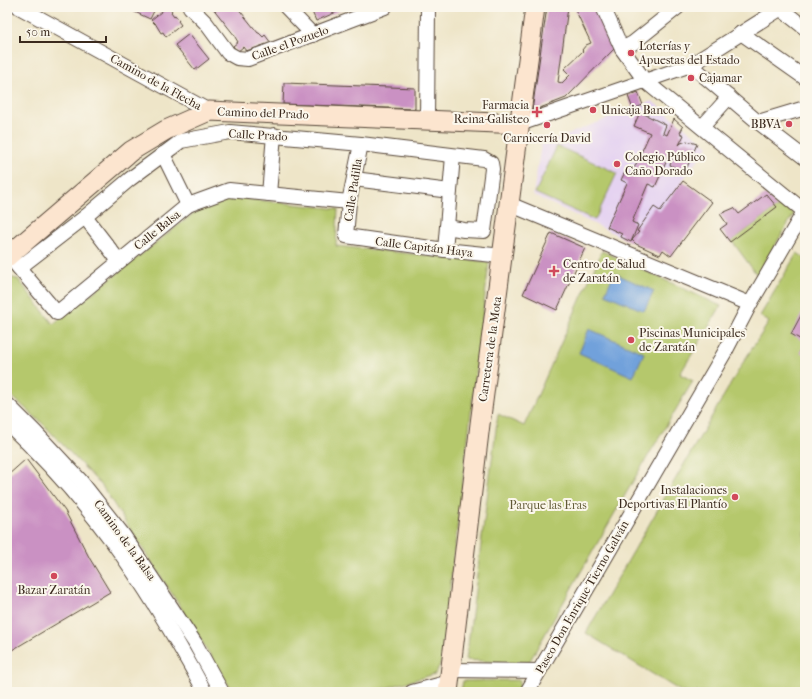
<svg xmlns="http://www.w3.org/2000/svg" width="812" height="699" font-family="'IM FELL French Canon',serif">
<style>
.built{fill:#e5d3f1}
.green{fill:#b5c86c;stroke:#787945}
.water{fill:#71a1db;stroke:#56667c}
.building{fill:#ca91c3}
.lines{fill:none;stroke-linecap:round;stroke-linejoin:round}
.minor-casing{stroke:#564638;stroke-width:16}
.secondary-casing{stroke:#564638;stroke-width:21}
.minor{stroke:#fff;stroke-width:14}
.secondary{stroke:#fce5cf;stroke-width:19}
.poi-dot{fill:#d1495b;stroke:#fbf7ec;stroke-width:1.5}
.labels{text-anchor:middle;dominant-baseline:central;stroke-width:4;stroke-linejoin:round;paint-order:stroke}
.street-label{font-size:12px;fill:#3b2a1e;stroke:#fbf7ec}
.poi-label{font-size:12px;fill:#3b2a1e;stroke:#fbf7ec;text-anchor:start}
.park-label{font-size:12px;fill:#605935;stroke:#fbf7ec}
</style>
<rect width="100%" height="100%" fill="#fbf7ec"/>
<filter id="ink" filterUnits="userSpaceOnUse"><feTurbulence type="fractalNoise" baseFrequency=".025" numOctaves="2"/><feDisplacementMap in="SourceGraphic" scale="8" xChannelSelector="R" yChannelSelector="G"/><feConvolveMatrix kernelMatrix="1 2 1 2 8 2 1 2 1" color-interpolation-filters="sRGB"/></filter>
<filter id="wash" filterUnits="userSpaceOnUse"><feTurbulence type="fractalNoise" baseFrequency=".012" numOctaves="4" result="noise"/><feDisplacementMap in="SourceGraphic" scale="16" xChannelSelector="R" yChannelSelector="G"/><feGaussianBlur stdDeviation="0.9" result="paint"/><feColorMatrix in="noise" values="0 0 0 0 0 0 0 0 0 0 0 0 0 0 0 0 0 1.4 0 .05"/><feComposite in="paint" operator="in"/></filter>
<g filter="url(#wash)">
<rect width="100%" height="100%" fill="#eee5c8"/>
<polygon class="built" points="652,101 708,146 636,244 533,195 541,145"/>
<g class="green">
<polygon points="557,146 617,173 595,220 535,193"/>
<polygon points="239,198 338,209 336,246 489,262 441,663 435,674 372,692 233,692 178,603 102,486 42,423 7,392 7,277 18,279 53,324 208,202"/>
<polygon points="781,204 794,214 757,275 732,241"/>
<polygon points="602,251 721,306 680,374 693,381 636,476 528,664 466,660 498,414 524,426"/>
<polygon points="797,253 805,258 805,692 682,692 586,633 744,361 769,322 760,316"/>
<polygon points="520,680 519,692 461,692 463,681"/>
</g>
<g class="water">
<polygon points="614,273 654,291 644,311 605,294"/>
<polygon points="589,329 644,353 633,377 579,353"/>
</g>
<g id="blocks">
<g class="building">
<polygon points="124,7 156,7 150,19"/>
<polygon points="167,7 169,7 172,11 171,12 174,16 175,15 179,20 178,21 181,25 166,37 163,32 161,33 155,23 155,24 151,20"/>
<polygon points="212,7 237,7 258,33 259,33 263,37 265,35 271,43 246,51 243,47 237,52 233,46 238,42 235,37 235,36"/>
<polygon points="310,7 348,7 316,21"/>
<polygon points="547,7 568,7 558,82 562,83 570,75 564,69 583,51 582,50 586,45 591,43 574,7 598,7 615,48 566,98 532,111"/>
<polygon points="189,34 209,59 195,70 175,45"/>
<polygon points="284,83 415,88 415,109 283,104"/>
<polygon points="638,92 643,105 633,109 628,96"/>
<polygon points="640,112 666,125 663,133 667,135 674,119 683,127 680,133 684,135 679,145 681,143 687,141 697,144 685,172 670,165 675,153 671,151 655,187 648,184 632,222 638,225 631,242 621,237 622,234 607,227 627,183 621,180 625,172 631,175 650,133 634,126"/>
<polygon points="683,181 712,202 671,256 663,250 660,255 636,244 632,240 639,232 637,231 654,207 660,211"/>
<polygon points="766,194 777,207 730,242 720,229 727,224 720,214 734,208 739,214"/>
<polygon points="551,233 585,248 557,310 523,294"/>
<polygon points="805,308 805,342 791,334"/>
<polygon points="805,343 805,355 800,352"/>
<polygon points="26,459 65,511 90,559 110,592 7,653 7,476"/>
</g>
</g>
</g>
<g filter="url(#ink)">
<use href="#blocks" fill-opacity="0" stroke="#564638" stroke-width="1"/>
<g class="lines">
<g class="minor-casing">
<g id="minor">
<polyline points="19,7 209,111"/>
<polyline points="190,7 206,23 228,53 237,58 248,59 385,7"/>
<polyline points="286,7 313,35"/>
<polyline points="603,7 622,49 645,81 804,211"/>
<polyline points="781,9 805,28"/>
<polyline points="741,33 805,78"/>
<polyline points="622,49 633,43 678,7"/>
<polyline points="691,65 758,122 805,158"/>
<polyline points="427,121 428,7"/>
<polyline points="758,122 805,108"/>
<polyline points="520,124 691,65 783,7"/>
<polyline points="702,127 729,97"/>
<polyline points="361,144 349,202 346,236 445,250 503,256"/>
<polyline points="163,154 188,205"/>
<polyline points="354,179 450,191"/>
<polyline points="269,194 274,135"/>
<polyline points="509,204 750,304"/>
<polyline points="85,217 119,261"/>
<polyline points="445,250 453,156"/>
<polyline points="14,262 57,313 188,205 229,190 349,202"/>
<polyline points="19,268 85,217 130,179 181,141 230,132 361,144 484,159 491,163 492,169 484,231 464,230 447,227"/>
<polyline points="7,404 36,433 80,480 124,536 195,643 222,692"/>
<path d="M 7,423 C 45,459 81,499 112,541 C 147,589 177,640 205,692"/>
<polyline points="450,670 539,671"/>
<polyline points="412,692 442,684 448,684"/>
<polyline points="527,692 726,350 750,304 805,210"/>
</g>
</g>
<g class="secondary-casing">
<g id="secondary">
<polyline points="7,257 131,151 166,130 209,111 520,124"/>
<polyline points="448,692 480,424 535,7"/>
</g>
</g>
<use href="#minor" class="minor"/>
<use href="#secondary" class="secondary"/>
</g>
</g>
<g class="poi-dot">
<circle cx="631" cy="53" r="4"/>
<circle cx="691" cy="78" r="4"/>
<circle cx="593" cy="110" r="4"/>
<path d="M535 106h4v4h4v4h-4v4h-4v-4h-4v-4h4z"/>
<circle cx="789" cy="124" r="4"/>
<circle cx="547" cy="125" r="4"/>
<circle cx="617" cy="164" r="4"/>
<path d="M552 265h4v4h4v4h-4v4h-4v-4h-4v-4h4z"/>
<circle cx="631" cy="340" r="4"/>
<circle cx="735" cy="497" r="4"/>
<circle cx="54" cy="576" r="4"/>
</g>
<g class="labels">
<g class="street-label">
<text transform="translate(290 43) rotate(-20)">Calle el Pozuelo</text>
<text transform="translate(156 82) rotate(29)">Camino de la Flecha</text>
<text transform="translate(263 113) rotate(2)">Camino del Prado</text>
<text transform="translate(258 135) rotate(3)">Calle Prado</text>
<text transform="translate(353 190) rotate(-81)">Calle Padilla</text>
<text transform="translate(157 230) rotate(-39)">Calle Balsa</text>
<text transform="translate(424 247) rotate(7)">Calle Capitán Haya</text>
<text transform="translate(490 349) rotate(-82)">Carretera de la Mota</text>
<text transform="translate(125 540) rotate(54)">Camino de la Balsa</text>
<text transform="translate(582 597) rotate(-60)">Paseo Don Enrique Tierno Galván</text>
</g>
<g class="poi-label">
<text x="639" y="46">Loterías y<tspan x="639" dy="14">Apuestas del Estado</tspan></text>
<text x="699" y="78">Cajamar</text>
<text x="529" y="105" text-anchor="end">Farmacia<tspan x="529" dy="14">Reina-Galisteo</tspan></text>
<text x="601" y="110">Unicaja Banco</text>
<text x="781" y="124" text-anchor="end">BBVA</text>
<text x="547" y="138" text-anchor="middle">Carnicería David</text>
<text x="625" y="157">Colegio Público<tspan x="625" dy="14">Caño Dorado</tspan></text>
<text x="563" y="264">Centro de Salud<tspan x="563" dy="14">de Zaratán</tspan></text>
<text x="639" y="333">Piscinas Municipales<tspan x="639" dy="14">de Zaratán</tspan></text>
<text x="727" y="490" text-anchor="end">Instalaciones<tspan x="727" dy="14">Deportivas El Plantío</tspan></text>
<text x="54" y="590" text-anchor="middle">Bazar Zaratán</text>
</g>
<g class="park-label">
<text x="548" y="505">Parque las Eras</text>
</g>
</g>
<rect width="812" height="699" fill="none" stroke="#fbf7ec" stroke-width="24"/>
<path d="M20 36v6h86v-6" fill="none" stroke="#3b2a1e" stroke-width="2"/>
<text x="26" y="36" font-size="12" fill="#3b2a1e" stroke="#fbf7ec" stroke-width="3" paint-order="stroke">50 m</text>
</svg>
